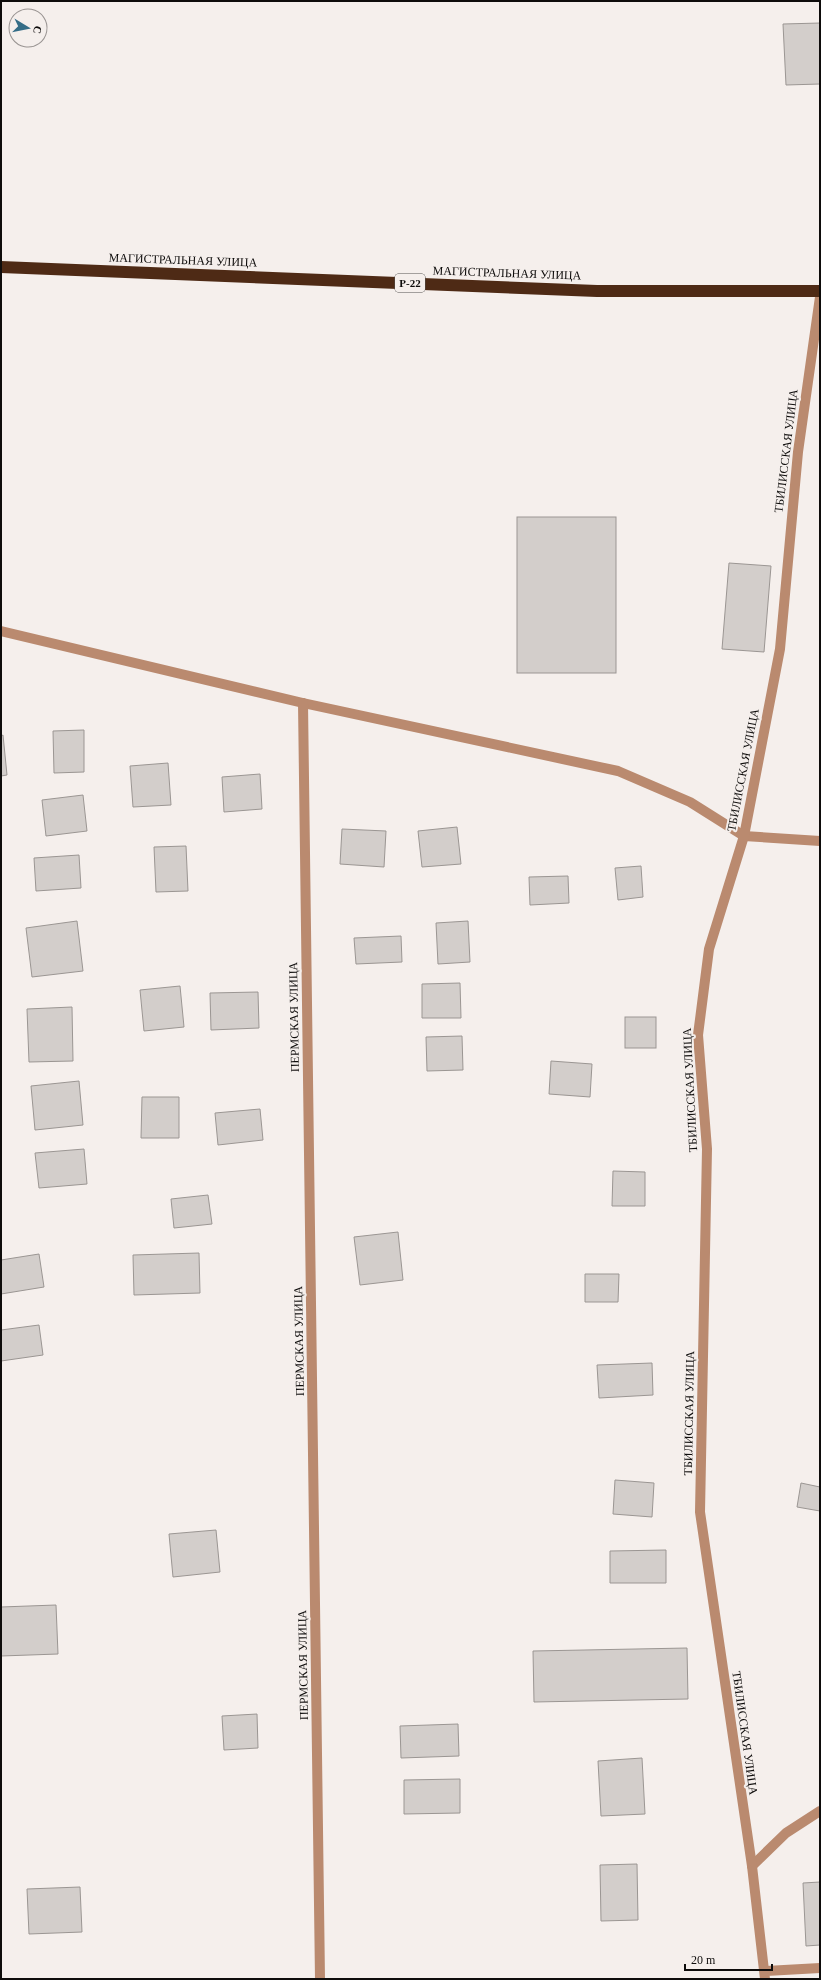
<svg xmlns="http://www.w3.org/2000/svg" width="821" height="1980" font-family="Georgia,serif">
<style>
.building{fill:#d3cecb;stroke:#9b9693}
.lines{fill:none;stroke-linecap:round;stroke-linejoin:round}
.lane{stroke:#ba8a6f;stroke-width:10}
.street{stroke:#ba8a6f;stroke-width:10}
.highway{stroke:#4e2a15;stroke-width:12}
.labels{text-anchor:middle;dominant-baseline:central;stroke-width:4;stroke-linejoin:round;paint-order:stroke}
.shield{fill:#f5efec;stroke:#53504e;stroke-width:1}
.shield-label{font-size:11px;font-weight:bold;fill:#0e0c0b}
.street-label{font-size:12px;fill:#0e0c0b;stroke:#f5efec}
</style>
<rect width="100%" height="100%" fill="#f5efec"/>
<g class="building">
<polygon points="820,23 820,84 786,85 783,24"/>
<rect x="517" y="517" width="99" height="156"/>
<polygon points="729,563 771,566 764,652 722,649"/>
<polygon points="84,730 84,772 54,773 53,731"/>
<polygon points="3,735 7,775 1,776 1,736"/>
<polygon points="168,763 171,805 133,807 130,766"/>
<polygon points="260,774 262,809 224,812 222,777"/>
<polygon points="83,795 87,831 46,836 42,800"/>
<polygon points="457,827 461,864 422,867 418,831"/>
<polygon points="342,829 386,831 384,867 340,864"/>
<polygon points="186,846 188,891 156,892 154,847"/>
<polygon points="79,855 81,888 36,891 34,858"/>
<polygon points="641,866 643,897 618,900 615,868"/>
<polygon points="568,876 569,903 530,905 529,877"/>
<polygon points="77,921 83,971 32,977 26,928"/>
<polygon points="468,921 470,962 438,964 436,923"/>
<polygon points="401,936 402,962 356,964 354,938"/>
<polygon points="460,983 461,1018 422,1018 422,984"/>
<polygon points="180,986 184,1027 144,1031 140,990"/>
<polygon points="258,992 259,1028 211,1030 210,993"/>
<polygon points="72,1007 73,1061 29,1062 27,1009"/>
<rect x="625" y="1017" width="31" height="31"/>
<polygon points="462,1036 463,1070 427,1071 426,1037"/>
<polygon points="551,1061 592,1064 590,1097 549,1094"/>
<polygon points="79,1081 83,1125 35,1130 31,1086"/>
<polygon points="142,1097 179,1097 179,1138 141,1138"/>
<polygon points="260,1109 263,1140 218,1145 215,1113"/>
<polygon points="84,1149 87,1184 39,1188 35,1153"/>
<polygon points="613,1171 645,1172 645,1206 612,1206"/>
<polygon points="208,1195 212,1224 174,1228 171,1199"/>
<polygon points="398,1232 403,1280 360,1285 354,1237"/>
<polygon points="199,1253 200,1293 134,1295 133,1255"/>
<polygon points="39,1254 44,1287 1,1294 1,1260"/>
<polygon points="585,1274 619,1274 618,1302 585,1302"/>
<polygon points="39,1325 43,1355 1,1361 1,1330"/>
<polygon points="652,1363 653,1395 599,1398 597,1365"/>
<polygon points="615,1480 654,1483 652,1517 613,1514"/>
<polygon points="801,1483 820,1487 820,1511 797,1507"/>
<polygon points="216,1530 220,1572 173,1577 169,1534"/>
<polygon points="666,1550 666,1583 610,1583 610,1551"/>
<polygon points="56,1605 58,1654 1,1656 1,1607"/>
<polygon points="687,1648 688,1699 534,1702 533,1651"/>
<polygon points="257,1714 258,1748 224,1750 222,1716"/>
<polygon points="458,1724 459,1756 401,1758 400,1726"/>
<polygon points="642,1758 645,1814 601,1816 598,1761"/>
<polygon points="460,1779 460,1813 404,1814 404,1780"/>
<polygon points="637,1864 638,1920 601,1921 600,1865"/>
<polygon points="820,1882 820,1945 806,1946 803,1883"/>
<polygon points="80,1887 82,1932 29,1934 27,1889"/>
</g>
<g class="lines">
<polyline class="lane" points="766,1971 820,1968"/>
<g class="street">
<polyline points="1,631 303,703 618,771 690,802 744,836 820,841"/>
<polyline points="303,703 320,1979"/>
<polyline points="752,1866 786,1833 820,1811"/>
<polyline points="765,1979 752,1866 700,1512 707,1149 698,1035 709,949 744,836 780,649 798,452 820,297"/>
</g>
<polyline class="highway" points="1,267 597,291 820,291"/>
</g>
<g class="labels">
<rect class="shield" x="395" y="274" width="30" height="18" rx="3"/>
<g class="shield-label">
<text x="410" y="283">Р-22</text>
</g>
<g class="street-label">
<text transform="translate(183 260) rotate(2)">МАГИСТРАЛЬНАЯ УЛИЦА</text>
<text transform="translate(507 273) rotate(2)">МАГИСТРАЛЬНАЯ УЛИЦА</text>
<text transform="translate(786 451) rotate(-83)">ТБИЛИССКАЯ УЛИЦА</text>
<text transform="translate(743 770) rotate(-79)">ТБИЛИССКАЯ УЛИЦА</text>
<text transform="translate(294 1017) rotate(-91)">ПЕРМСКАЯ УЛИЦА</text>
<text transform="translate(690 1090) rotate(-93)">ТБИЛИССКАЯ УЛИЦА</text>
<text transform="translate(299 1341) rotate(-91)">ПЕРМСКАЯ УЛИЦА</text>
<text transform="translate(689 1413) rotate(-89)">ТБИЛИССКАЯ УЛИЦА</text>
<text transform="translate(303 1665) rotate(-91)">ПЕРМСКАЯ УЛИЦА</text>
<text transform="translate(745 1733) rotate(82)">ТБИЛИССКАЯ УЛИЦА</text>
</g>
</g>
<rect width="821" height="1980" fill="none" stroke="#0e0c0b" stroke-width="4"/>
<g transform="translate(28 28) rotate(100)"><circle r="19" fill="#f5efec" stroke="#999492"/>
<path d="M0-3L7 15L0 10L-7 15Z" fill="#356d87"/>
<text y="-6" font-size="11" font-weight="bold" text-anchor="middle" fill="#0e0c0b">С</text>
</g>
<path d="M685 1964v6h87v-6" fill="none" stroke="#0e0c0b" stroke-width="2"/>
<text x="691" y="1964" font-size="12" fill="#0e0c0b" stroke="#f5efec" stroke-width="3" paint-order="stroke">20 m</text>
</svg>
